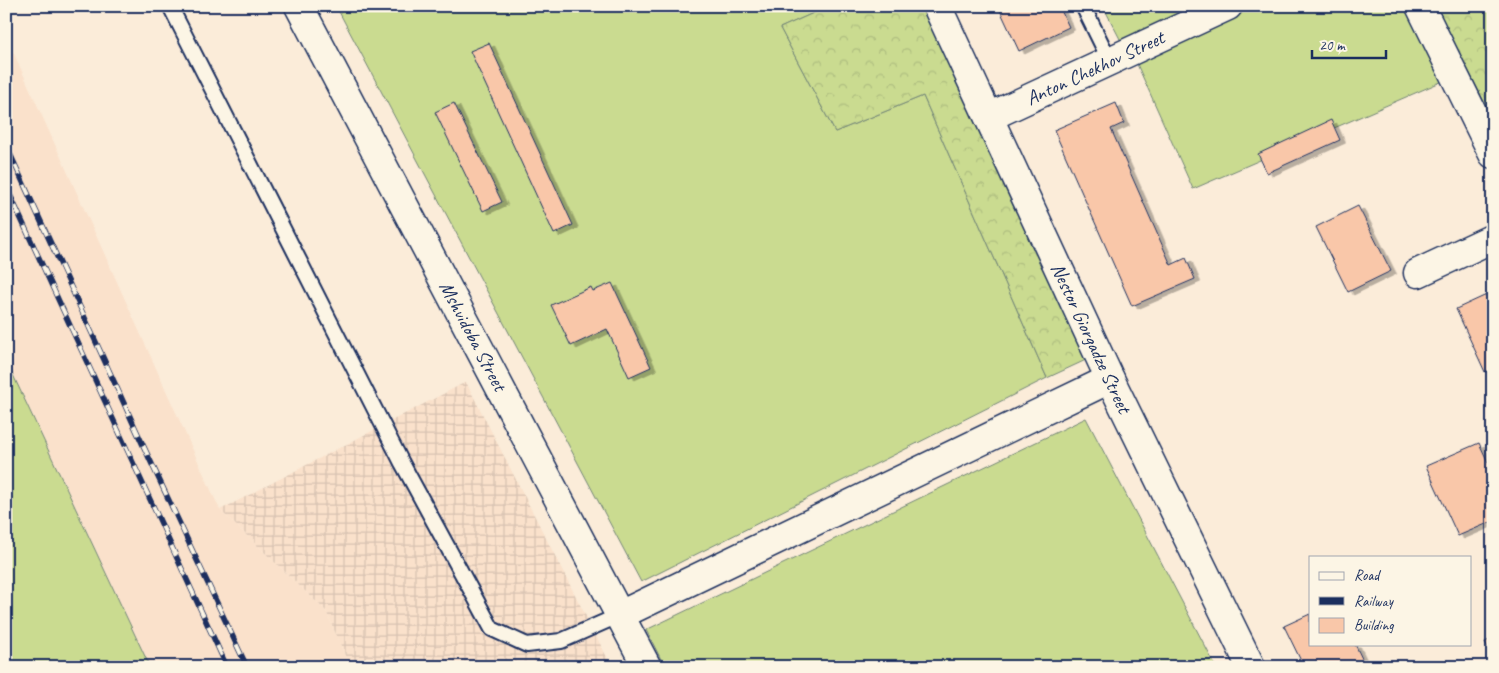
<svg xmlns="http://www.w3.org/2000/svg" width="1499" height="673" font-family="Caveat,sans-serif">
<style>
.built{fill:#fae1cb}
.industrial{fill:url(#industrial-grid)}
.grass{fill:#cadb90;stroke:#728577}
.forest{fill:url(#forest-crowns);stroke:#728577}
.building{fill:#f9c7a9;stroke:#1b2f5e;filter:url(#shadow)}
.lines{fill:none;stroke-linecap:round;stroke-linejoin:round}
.service-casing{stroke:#1b2f5e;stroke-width:18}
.minor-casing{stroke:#1b2f5e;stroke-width:31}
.secondary-casing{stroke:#1b2f5e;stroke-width:31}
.service{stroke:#fcf5e5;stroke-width:14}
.minor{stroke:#fcf5e5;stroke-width:28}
.secondary{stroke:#fcf5e5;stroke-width:28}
.rail-casing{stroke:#1b2f5e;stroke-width:5.5}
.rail{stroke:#fcf5e5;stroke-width:4;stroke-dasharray:11;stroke-linecap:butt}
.labels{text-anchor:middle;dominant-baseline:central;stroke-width:4.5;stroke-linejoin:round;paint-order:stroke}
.street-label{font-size:20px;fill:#1b2f5e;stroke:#fcf5e5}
</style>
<defs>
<pattern id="industrial-grid" width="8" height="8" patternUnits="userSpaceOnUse" patternTransform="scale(1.25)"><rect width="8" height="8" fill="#fae1cb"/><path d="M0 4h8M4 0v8" fill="none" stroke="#d6c1b1"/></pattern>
<pattern id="forest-crowns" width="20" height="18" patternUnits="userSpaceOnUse" patternTransform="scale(1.25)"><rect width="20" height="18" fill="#cadb90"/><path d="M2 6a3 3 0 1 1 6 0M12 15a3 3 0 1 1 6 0" fill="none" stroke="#adbc7f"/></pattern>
<filter id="shadow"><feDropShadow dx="5.5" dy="3" stdDeviation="0" flood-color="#0004"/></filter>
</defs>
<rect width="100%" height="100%" fill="#fbecd9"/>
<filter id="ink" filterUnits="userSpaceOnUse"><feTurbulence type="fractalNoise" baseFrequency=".02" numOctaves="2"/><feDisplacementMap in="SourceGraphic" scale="10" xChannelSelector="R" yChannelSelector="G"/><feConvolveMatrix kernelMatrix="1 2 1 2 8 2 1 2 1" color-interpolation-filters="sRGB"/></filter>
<g filter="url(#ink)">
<polygon class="built" points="6,36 220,510 326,611 350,667 150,667 6,360"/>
<polygon class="industrial" points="466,382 612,667 350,667 326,611 220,510"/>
<g class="grass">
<polygon points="336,6 829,6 780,28 835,132 923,96 1047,378 641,582"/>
<polygon points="1103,6 1194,6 1121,41"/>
<polygon points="1255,6 1404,6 1443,81 1193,189 1136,62"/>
<polygon points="6,360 150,667 6,667"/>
<polygon points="1086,418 1216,667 665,667 646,630"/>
</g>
<g class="forest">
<polygon points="829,6 922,6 1088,359 1047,378 923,96 835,132 780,28"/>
<polygon points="1436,6 1493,6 1493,120"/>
</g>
<g class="building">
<polygon points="998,6 1059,6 1069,27 1019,51"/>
<polygon points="489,43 573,225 554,234 470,51"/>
<polygon points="454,103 502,202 483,211 435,112"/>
<polygon points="1116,103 1124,123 1111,129 1171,265 1186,258 1195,279 1132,306 1054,130"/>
<polygon points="1331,120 1340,140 1267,173 1258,154"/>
<polygon points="1358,206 1391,271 1348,292 1316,227"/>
<polygon points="612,283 651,367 629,377 607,329 571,346 551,305 591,287 593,291"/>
<polygon points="1493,292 1493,368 1485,372 1456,309"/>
<polygon points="1479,443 1493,473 1493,521 1458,536 1426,466"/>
<polygon points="1310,614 1310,644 1355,644 1366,667 1304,667 1284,626"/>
<polygon points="1493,638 1493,658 1485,642"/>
</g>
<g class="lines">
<g class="service-casing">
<g id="service">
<polyline points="170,6 402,463 492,629 527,645 561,641 620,615"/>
<polyline points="1083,6 1110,61"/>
</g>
</g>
<g class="minor-casing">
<g id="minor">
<polyline points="937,6 1110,379 1251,667"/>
<polyline points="1420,6 1493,154"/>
<polyline points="989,117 1228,6"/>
<polyline points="1418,273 1493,238"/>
<polyline points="620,615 1110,379"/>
</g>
</g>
<g class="secondary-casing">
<polyline id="secondary" points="299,6 647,667"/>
</g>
<use href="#service" class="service"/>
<use href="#minor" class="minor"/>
<use href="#secondary" class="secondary"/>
<g class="rail-casing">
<g id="rail">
<polyline points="6,145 143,445 247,667"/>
<polyline points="6,186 227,667"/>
</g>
</g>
<use href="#rail" class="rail"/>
</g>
</g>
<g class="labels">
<g class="street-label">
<text transform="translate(1095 68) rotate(-25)">Anton Chekhov Street</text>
<text transform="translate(473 336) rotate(62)">Mshvidoba Street</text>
<text transform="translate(1091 338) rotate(65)">Nestor Giorgadze Street</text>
</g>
</g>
<rect width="1499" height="673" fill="none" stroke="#fcf5e5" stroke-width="25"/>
<rect x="12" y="12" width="1474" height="648" fill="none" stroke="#1b2f5e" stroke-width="2" filter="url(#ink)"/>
<rect x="1309" y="556" width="162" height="90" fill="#fcf5e5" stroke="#a2a6af"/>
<rect x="1319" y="572" width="25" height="8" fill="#fcf5e5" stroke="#a2a6af"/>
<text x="1354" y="580" font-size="15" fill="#1b2f5e">Road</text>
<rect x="1319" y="597" width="25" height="8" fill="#1b2f5e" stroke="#a2a6af"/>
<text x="1354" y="606" font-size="15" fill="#1b2f5e">Railway</text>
<rect x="1319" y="618" width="25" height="15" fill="#f9c7a9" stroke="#a2a6af"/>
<text x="1354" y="630" font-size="15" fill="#1b2f5e">Building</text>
<path d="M1312 50v8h74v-8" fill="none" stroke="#1b2f5e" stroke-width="2.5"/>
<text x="1319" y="50" font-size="15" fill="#1b2f5e" stroke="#fcf5e5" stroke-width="4" paint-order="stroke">20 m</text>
</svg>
